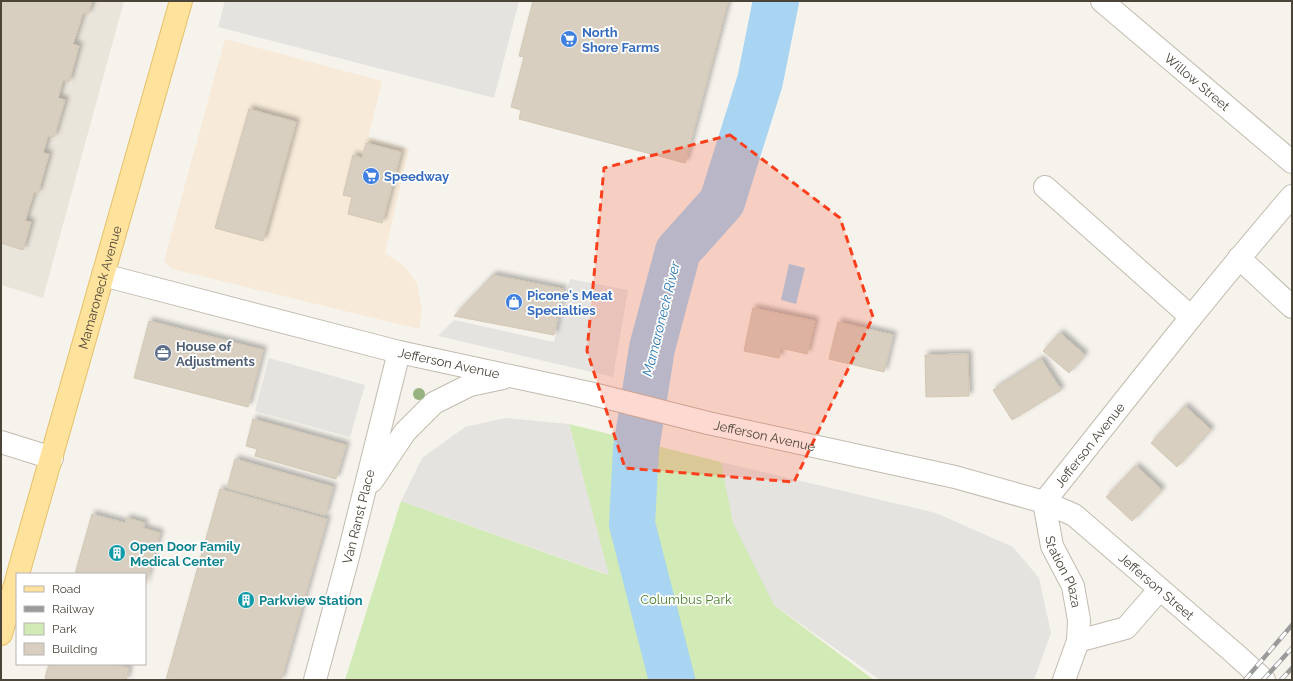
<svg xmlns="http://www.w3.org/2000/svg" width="1293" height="681" font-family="Raleway,sans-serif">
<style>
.residential{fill:#eae5da}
.commercial{fill:#f7ead8}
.green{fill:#d2eab5}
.parking{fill:#e5e3e0}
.water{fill:#a9d4f2}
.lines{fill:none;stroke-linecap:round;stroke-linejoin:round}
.river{stroke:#a9d4f2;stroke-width:46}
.building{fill:#d8cfc1;stroke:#d3c7b4;filter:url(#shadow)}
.minor-casing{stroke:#c2bbae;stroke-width:24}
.major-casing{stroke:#e6c16a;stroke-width:24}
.minor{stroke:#fff;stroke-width:22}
.major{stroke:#ffe39c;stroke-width:22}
.rail-casing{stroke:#9a9a9a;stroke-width:4.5}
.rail{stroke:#fff;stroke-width:3;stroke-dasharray:9;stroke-linecap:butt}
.tree{fill:#97b381}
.marked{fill:#fc3f1d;fill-opacity:0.2;stroke:#fc3f1d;stroke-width:3;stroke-dasharray:8 5;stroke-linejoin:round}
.labels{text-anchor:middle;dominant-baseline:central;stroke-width:3.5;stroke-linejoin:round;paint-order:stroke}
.shop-label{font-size:13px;font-weight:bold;fill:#366cbe;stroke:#fff;text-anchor:start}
.street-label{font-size:13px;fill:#4b4439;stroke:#fff}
.service-label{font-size:13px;font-weight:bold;fill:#4e5e75;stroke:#fff;text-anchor:start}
.culture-label{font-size:13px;font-weight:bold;fill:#0d838f;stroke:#fff;text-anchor:start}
.park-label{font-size:13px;fill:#4a7f2a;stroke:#fff}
.water-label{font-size:14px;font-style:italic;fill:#2e7ab2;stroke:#fff}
</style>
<defs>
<filter id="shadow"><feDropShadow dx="3.5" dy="-3.5" stdDeviation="2" flood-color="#0004"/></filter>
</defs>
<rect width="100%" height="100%" fill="#f6f3ec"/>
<polygon class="residential" points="1,1 124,1 43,298 1,285"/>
<polygon class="commercial" points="225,39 382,81 368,137 409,149 385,253 404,266 417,283 422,309 419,329 172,269 164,261"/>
<polygon class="green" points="569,424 721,462 774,605 874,680 345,680 401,501 608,575"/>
<g class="parking">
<polygon points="225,1 519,1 494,98 218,27"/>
<polygon points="570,279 628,290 613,377 438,336 454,320 554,342"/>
<polygon points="269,358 365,385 350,437 255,411"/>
<polygon points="506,418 569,424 609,575 401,501 422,458 465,427"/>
<polygon points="721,462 936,513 1013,547 1039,578 1051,633 1034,680 880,680 774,605 733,523"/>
</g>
<polygon class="water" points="789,264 805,268 796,304 781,300"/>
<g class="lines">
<polyline class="river" points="672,680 632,524 636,449 652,348 678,251 722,202 760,81 776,1"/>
</g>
<g class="building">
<polygon points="1,1 92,1 88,14 83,13 73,44 79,46 69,82 63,80 58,98 65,100 54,137 48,136 43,153 49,154 38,193 34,192 25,221 31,222 23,250 1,243"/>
<polygon points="533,1 728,1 685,163 519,119 521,110 511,107 524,57 519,56"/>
<polygon points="249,109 296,122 263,241 215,228"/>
<polygon points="366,143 401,152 382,223 348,214 352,197 343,195 353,155 362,158"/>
<polygon points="493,275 563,289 554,335 454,316"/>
<polygon points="753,308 815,321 807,354 781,348 779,358 744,351"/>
<polygon points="149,321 263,350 248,407 134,378"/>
<polygon points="838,322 893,335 884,372 829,359"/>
<polygon points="1060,333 1085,355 1069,373 1043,351"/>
<polygon points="968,354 969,396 926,397 925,355"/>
<polygon points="1041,359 1061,390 1012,420 993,390"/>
<polygon points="1185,406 1211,430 1177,467 1151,443"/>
<polygon points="253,419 346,445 336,479 255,456 257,449 246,446"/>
<polygon points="235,459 333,487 325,515 227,488"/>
<polygon points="1136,466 1162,490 1132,521 1106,497"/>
<polygon points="220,489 327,519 281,680 166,680"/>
<polygon points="92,514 125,523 127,518 145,523 143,528 160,533 145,586 145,574 75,574"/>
<polygon points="49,664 112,664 129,668 126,680 52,680 45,678"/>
</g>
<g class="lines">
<g class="minor-casing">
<g id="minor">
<path id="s1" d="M 1102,1 L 1292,162"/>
<polyline points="1045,187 1191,317"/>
<polyline points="1239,258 1292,307"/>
<path id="s2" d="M 103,275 L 399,352 L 589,393 L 708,423 L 955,477 L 1044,502 L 1074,515 L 1233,652 L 1264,680"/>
<polyline points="1,442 52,458"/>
<polyline points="372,481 405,432 434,403 470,385 503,378"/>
<path id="s3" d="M 1044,502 C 1126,399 1206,296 1292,196"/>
<path id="s4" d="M 1044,502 L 1052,546 L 1073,586 L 1079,620 L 1078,641 L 1064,680"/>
<polyline points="1078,641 1126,628 1159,590"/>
<path id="s5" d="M 315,680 L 348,557 L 399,352"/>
</g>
</g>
<g class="major-casing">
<g id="major">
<path id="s6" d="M 18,574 L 181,1"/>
<polyline points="1,634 17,578"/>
</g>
</g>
<use href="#minor" class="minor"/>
<use href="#major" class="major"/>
<g class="rail-casing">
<g id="rail">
<polyline points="1245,680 1292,625"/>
<polyline points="1263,680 1292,648"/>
<polyline points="1281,680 1292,668"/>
</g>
</g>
<use href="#rail" class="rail"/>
</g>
<circle class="tree" cx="419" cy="394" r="6"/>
<path class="marked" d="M 730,135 L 840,218 L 873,317 L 794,482 L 625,468 L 587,351 L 604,168 Z"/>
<defs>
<g id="supermarket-disc" transform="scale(0.9)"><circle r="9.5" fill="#3f7fe0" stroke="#fff"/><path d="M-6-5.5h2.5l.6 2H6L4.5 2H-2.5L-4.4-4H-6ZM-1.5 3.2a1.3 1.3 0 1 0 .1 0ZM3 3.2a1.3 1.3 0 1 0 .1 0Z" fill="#fff"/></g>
<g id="shop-disc" transform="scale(0.9)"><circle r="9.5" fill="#3f7fe0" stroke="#fff"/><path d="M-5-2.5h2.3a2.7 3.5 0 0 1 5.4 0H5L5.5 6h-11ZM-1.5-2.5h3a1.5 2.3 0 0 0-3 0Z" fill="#fff"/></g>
<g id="office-disc" transform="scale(0.9)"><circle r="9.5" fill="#5c6f8a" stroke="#fff"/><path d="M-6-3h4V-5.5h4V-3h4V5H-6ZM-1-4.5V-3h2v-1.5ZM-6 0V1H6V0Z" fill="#fff"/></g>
<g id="building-disc" transform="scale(0.9)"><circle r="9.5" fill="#0f9aa8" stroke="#fff"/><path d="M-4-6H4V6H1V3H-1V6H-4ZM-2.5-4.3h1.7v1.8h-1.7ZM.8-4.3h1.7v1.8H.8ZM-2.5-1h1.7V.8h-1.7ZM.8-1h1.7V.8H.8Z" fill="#fff"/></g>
</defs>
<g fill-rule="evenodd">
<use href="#supermarket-disc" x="569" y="39"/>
<use href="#supermarket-disc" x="371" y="176"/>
<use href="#shop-disc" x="514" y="302"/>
<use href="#office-disc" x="163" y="353"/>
<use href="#building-disc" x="117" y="553"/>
<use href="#building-disc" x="246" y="600"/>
</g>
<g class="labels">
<g class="shop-label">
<text x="582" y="32">North<tspan x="582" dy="15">Shore Farms</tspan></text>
<text x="384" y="176">Speedway</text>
<text x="527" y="295">Picone's Meat<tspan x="527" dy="15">Specialties</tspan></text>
</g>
<g class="street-label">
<text stroke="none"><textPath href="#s1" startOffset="125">Willow Street</textPath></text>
<text stroke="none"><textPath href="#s6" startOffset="298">Mamaroneck Avenue</textPath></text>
<text stroke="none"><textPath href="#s2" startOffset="357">Jefferson Avenue</textPath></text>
<text stroke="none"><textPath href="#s2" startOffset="681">Jefferson Avenue</textPath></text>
<text stroke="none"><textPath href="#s3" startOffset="73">Jefferson Avenue</textPath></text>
<text stroke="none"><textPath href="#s5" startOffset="169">Van Ranst Place</textPath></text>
<text stroke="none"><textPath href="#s4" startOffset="73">Station Plaza</textPath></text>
<text stroke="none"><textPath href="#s2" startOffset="1110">Jefferson Street</textPath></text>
</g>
<g class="service-label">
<text x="176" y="346">House of<tspan x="176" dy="15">Adjustments</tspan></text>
</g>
<g class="culture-label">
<text x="130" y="546">Open Door Family<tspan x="130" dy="15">Medical Center</tspan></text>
<text x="259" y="600">Parkview Station</text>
</g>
<g class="park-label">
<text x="686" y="599">Columbus Park</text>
</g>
<g class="water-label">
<text transform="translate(661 319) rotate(-76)">Mamaroneck River</text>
</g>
</g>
<rect width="1293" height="681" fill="none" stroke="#4b4439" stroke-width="4"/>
<rect x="16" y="573" width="130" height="92" fill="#ffffff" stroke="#b7b4b0"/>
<rect x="24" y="586" width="20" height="6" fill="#ffe39c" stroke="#b7b4b0"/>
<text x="52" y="593" font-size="12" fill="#4b4439">Road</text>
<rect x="24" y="606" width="20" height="6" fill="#9a9a9a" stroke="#b7b4b0"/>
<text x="52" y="613" font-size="12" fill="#4b4439">Railway</text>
<rect x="24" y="623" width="20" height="12" fill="#d2eab5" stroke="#b7b4b0"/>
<text x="52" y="633" font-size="12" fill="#4b4439">Park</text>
<rect x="24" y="643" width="20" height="12" fill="#d8cfc1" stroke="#b7b4b0"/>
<text x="52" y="653" font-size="12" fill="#4b4439">Building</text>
</svg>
